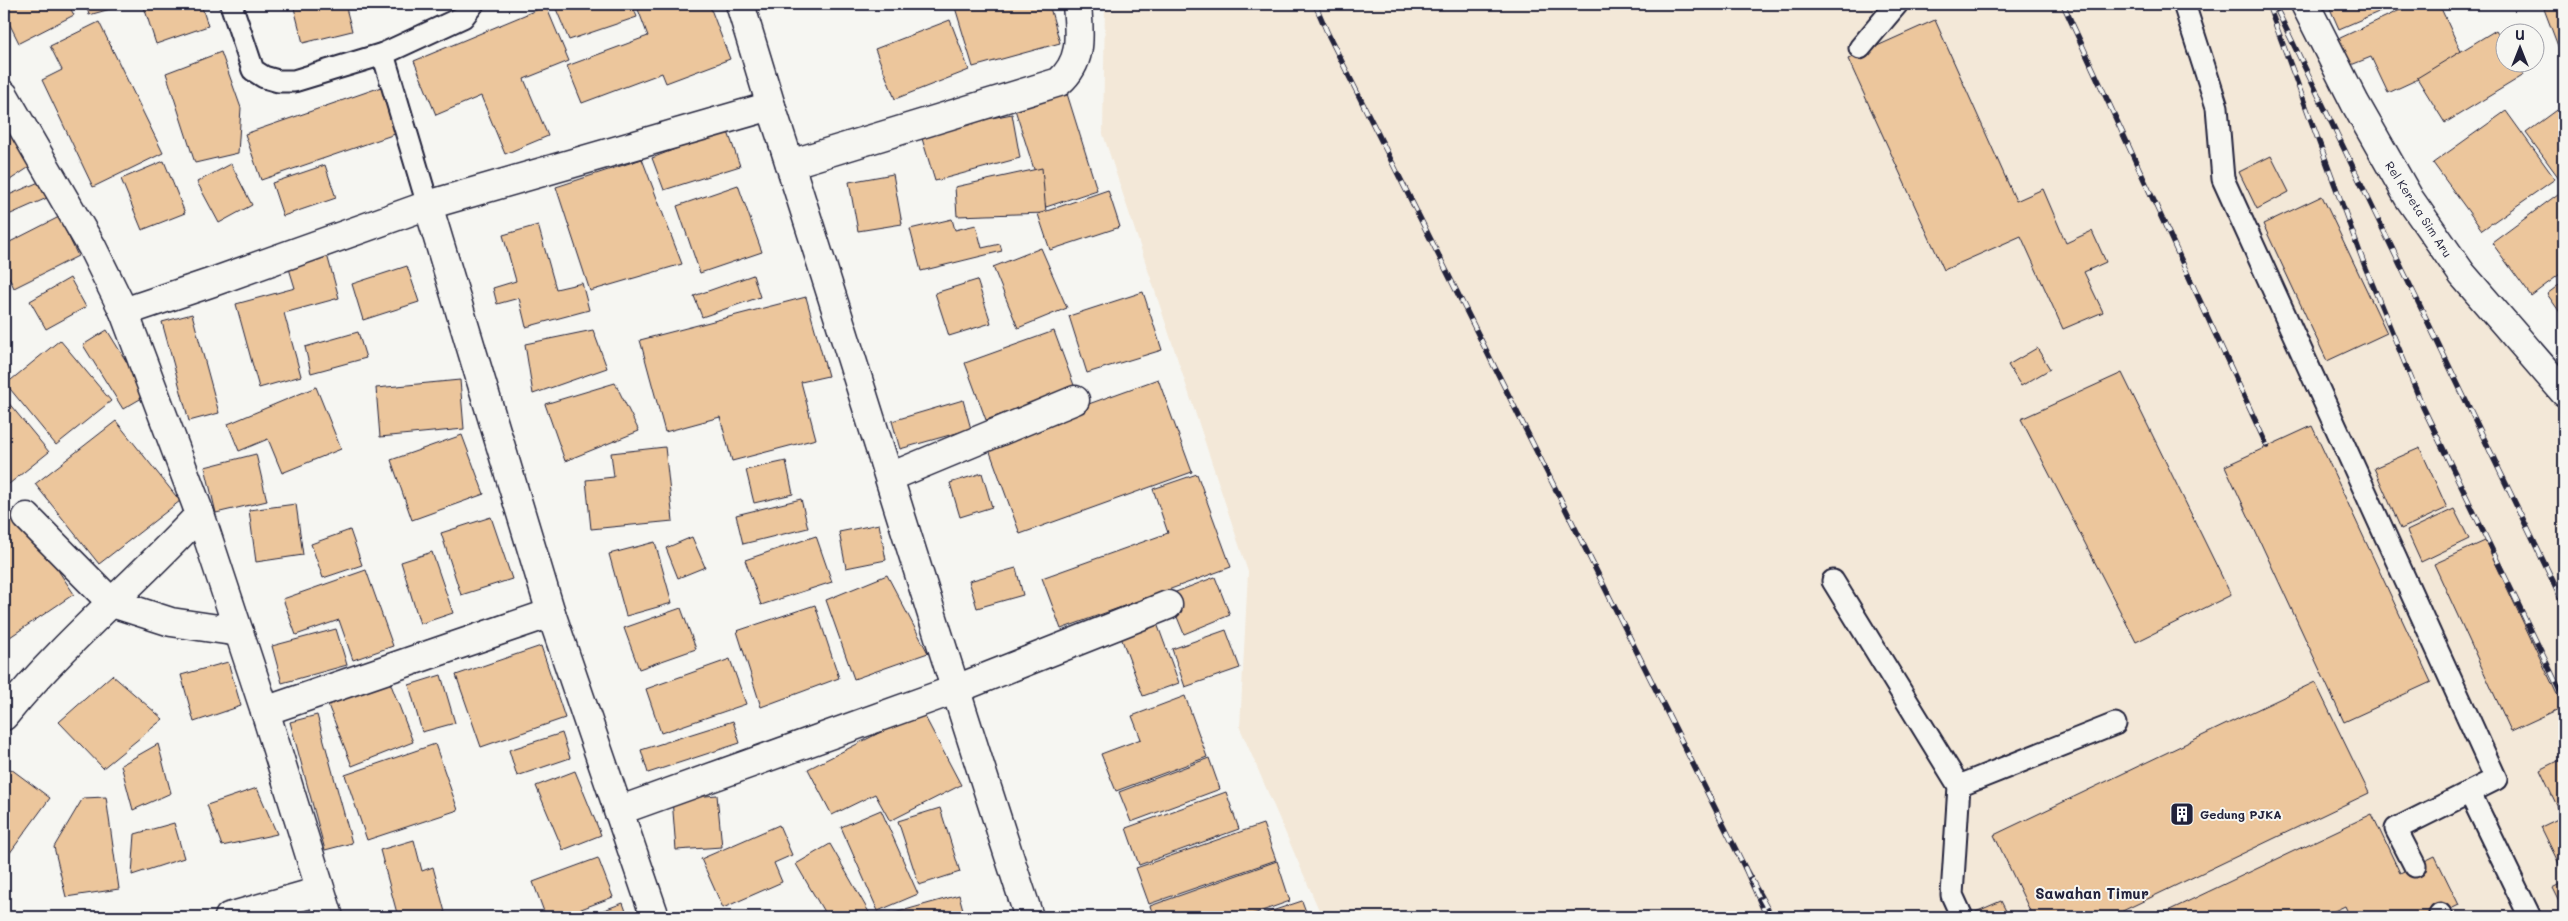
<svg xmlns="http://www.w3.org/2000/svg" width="2568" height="921" font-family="Mali,sans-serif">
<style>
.built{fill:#f3e8d8}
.building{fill:#ecc69c;stroke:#22223b}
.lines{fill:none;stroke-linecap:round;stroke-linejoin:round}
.service-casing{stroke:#22223b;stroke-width:25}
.minor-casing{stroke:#22223b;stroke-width:31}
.service{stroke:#f6f6f2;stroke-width:21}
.minor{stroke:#f6f6f2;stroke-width:28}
.rail-casing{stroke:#22223b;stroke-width:5.5}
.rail{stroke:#f6f6f2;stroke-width:4;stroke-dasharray:11;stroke-linecap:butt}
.labels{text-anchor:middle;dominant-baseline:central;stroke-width:4;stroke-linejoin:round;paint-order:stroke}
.street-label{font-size:12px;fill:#22223b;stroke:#f6f6f2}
.poi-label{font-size:12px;font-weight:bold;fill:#22223b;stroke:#f6f6f2;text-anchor:start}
.quarter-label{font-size:15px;font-weight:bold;fill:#22223b;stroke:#f6f6f2}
</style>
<rect width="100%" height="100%" fill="#f6f6f2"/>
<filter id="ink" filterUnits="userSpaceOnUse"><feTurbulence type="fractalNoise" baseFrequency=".02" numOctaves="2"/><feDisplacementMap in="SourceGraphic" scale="10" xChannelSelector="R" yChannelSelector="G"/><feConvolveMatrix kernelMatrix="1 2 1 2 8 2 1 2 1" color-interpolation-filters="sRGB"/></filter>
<g filter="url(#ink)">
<polygon class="built" points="1105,4 2297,4 2457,278 2564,409 2564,917 1322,917 1240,728 1248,572 1103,134"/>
<g class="building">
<polygon points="4,4 68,4 74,15 19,43 4,13"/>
<polygon points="86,4 128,4 89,15"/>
<polygon points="143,4 201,4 208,26 156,44"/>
<polygon points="293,4 345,4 352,31 303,43"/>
<polygon points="554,4 632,4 637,17 569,40"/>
<polygon points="636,4 709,4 730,59 666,83 662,73 582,103 567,66 648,36"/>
<polygon points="954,4 1049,4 1060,43 973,67"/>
<polygon points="2328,4 2397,4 2339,29"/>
<polygon points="2413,4 2439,4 2464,58 2388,93 2371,57 2351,65 2338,39"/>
<polygon points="2556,4 2564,4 2564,52 2561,54 2544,9"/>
<polygon points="546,6 569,61 524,79 548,136 505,154 481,96 436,115 414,61"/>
<polygon points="950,20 969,70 895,99 875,49"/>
<polygon points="1935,20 2016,201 2043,189 2066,243 2092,231 2106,262 2084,272 2103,312 2063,329 2021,236 1944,270 1848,59"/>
<polygon points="99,22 163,153 93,187 42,80 62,70 50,46"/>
<polygon points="2496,30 2506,46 2506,62 2516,62 2524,75 2445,123 2417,78"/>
<polygon points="221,52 241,108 238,153 195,163 166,73"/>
<polygon points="1064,84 1097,190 1046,207 1012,100"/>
<polygon points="384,86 401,132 261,180 245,134"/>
<polygon points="2564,105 2564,174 2559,178 2526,133"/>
<polygon points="2506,111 2555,179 2482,230 2433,163"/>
<polygon points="1012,114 1020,158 935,181 920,132"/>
<polygon points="4,117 34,164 4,184"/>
<polygon points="727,129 740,166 664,190 652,158"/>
<polygon points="2271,156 2289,192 2257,209 2239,172"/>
<polygon points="642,159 682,264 590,291 556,187"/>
<polygon points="164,161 185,213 142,230 121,179"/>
<polygon points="231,164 252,205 219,223 197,182"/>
<polygon points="325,165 336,198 283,216 272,183"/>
<polygon points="1042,168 1046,213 957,216 955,187"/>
<polygon points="893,174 902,224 858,231 849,182"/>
<polygon points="39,182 47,198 4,217 4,197"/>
<polygon points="738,185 762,252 700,273 677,206"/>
<polygon points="1108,190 1120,227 1050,250 1038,214"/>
<polygon points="2562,191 2564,194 2564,271 2531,296 2492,243"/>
<polygon points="2322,196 2387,333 2327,361 2263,224"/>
<polygon points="59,217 78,256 14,288 4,267 4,245"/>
<polygon points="952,219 955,230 976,225 982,248 1000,244 1002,251 921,271 910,229"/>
<polygon points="538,225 556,289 582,283 589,310 526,327 519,298 497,304 493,288 516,281 503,235"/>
<polygon points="1041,248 1067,308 1018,328 993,267"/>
<polygon points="326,251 339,298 284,313 301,376 259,388 236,304 295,288 287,262"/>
<polygon points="407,266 419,302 363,320 352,284"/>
<polygon points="753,275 760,297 702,317 694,296"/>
<polygon points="70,278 86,307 46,329 30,301"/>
<polygon points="977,280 991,323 949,336 935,293"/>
<polygon points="2564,281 2564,318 2547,294"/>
<polygon points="1143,292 1162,350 1087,373 1069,316"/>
<polygon points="806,297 828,376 801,382 816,439 732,461 720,417 665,432 640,340"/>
<polygon points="192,314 219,413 189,421 162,322"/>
<polygon points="107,330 147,395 123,409 83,345"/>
<polygon points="593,330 607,368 533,394 525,344"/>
<polygon points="1054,331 1075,388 986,420 965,363"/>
<polygon points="358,332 366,358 311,373 305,347"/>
<polygon points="60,340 111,401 56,445 6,384"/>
<polygon points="2037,348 2050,369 2021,386 2008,365"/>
<polygon points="2122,373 2231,595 2136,642 2021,419"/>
<polygon points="1158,379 1192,472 1020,534 986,441"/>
<polygon points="460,380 464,429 380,437 376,388"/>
<polygon points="615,383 639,431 565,461 545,404"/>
<polygon points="316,387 341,449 282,473 268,439 239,451 228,424"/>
<polygon points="963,400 971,429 900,449 892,421"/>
<polygon points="7,401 49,452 4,488 4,403"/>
<polygon points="116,421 180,501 99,564 35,484"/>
<polygon points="2312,426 2431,682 2344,722 2225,466"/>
<polygon points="462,435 484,494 412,520 391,460"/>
<polygon points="665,447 673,521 591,529 586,480 614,477 611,453"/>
<polygon points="2420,448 2447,508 2401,529 2374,468"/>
<polygon points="256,454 267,501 216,513 205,467"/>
<polygon points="786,461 793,494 754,503 746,470"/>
<polygon points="982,473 992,507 960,517 950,483"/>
<polygon points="1197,474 1231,567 1061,629 1042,578 1168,533 1153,489"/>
<polygon points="801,499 808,528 743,544 736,515"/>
<polygon points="296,504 303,555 256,562 249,510"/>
<polygon points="17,509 74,594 4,641 4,518"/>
<polygon points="2454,509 2469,539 2421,562 2407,531"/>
<polygon points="491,517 512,579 461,595 441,533"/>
<polygon points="879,524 886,560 846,568 839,532"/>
<polygon points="350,530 362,565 323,578 311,544"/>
<polygon points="816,536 832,582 761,605 745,560"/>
<polygon points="692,537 705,567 678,578 666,548"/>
<polygon points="2485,541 2563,707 2511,731 2434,564"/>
<polygon points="655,542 672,603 626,616 609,554"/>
<polygon points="432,552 453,613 420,624 401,562"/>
<polygon points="1016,568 1023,595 977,608 969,581"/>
<polygon points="366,570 393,646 353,660 339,620 296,635 283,599"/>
<polygon points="887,575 928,653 854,679 826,600"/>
<polygon points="1215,577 1230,615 1184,634 1168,595"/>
<polygon points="815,605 839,678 761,707 737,631"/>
<polygon points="681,608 696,649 639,669 624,628"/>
<polygon points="1155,618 1179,683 1143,696 1119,632"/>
<polygon points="336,629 347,665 282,683 272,646"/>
<polygon points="1226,630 1240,668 1185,687 1172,649"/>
<polygon points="541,646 565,718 481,747 456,675"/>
<polygon points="730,659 746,704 661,733 646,689"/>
<polygon points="228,662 241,706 194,722 181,675"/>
<polygon points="112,675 163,719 103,768 59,722"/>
<polygon points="441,675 455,723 422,732 409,685"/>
<polygon points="390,682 413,742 352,766 328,705"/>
<polygon points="2315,682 2369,793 2110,917 2033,917 1994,835"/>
<polygon points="1185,696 1207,757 1116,791 1101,754 1141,739 1132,716"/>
<polygon points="922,711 961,785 890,821 875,794 832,815 808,769"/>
<polygon points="317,715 352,843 325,850 290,722"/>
<polygon points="733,721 740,743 648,773 641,750"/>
<polygon points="562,733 570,758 517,776 509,750"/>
<polygon points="158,744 171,793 133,810 121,765"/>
<polygon points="435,744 458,810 367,840 345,775"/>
<polygon points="1209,758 1220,789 1131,822 1119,792"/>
<polygon points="2564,758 2564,810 2560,812 2540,770"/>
<polygon points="11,769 50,798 4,861 4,780"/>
<polygon points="575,771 601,835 563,850 536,786"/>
<polygon points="257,788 277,834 222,846 207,805"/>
<polygon points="1226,792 1239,829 1139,865 1126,828"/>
<polygon points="717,795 722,847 676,850 672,799"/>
<polygon points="106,797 119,889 66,897 54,847 83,798"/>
<polygon points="940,808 960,872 919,885 898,821"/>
<polygon points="881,810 918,894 878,911 841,827"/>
<polygon points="2372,814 2400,873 2435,856 2459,905 2434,917 2350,917 2345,906 2321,917 2155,917"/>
<polygon points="2564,816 2564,874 2541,827"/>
<polygon points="174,823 184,858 132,875 135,834"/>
<polygon points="1263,824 1276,860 1149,904 1136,868"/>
<polygon points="779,825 792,855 774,863 782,882 723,908 701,859"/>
<polygon points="414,840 422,871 433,867 446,916 398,917 380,850"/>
<polygon points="830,844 870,914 864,917 827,917 796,864"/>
<polygon points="598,858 613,897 560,917 546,917 533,882"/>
<polygon points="1277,861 1290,901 1245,917 1154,917 1150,906"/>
<polygon points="2564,882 2564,912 2552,888"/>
<polygon points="959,895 965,917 880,917"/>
<polygon points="1302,901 1308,917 1254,917"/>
<polygon points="2001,901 2009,917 1964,917"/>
<polygon points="623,903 628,917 585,917"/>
</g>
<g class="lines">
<g class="service-casing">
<g id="service">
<polyline points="231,4 253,70 264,77 278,81 294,81 383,54 463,17 473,4"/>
<polyline points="2184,4 2217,107 2223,179 2496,779 2396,829 2415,866"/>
<polyline points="1860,48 1897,4"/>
<polyline points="383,54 428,205"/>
<polyline points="1833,581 1959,786 1952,895 1962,917"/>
<polyline points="1959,786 2115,724"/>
<polyline points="2470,793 2530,917"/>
<polyline points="2440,914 2442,917"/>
</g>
</g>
<g class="minor-casing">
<g id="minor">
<polyline points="740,4 771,106"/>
<polyline points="2305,4 2355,103 2409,198 2462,274 2564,392"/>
<polyline points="4,95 92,247 124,312 200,514 265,711 329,917"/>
<path d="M 790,164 L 1059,82 C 1084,60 1079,34 1077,4"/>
<polyline points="428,205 551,613 655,917"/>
<path d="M 124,312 L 210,283 L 428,205 L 771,106 C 859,376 940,648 1029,917"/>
<polyline points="890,477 1075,400"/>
<polyline points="27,517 112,603 171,622 239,632"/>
<polyline points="265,711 551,613"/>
<path d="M 4,716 C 63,643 136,583 200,514"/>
<polyline points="618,811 954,690 1168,605"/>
<polyline points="229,917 320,891"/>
</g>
</g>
<use href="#service" class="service"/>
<use href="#minor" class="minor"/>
<g class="rail-casing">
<g id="rail">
<polyline points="1315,4 1328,34 1745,868"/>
<polyline points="2063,4 2267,446"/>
<polyline points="2268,4 2366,269 2423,407 2564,699"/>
<polyline points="2278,12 2564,604"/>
<polyline points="1767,917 1745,868 1772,917"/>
</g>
</g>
<use href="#rail" class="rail"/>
</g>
</g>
<defs>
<g id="building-square" transform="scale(1.25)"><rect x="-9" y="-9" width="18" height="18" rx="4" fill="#22223b" stroke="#f6f6f2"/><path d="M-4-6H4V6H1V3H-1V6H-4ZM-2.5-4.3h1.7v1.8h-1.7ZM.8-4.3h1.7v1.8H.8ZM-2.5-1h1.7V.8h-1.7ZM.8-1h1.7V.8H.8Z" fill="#fff"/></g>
</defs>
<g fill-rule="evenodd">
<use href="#building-square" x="2182" y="814"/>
</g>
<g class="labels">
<g class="street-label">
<text transform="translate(2419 209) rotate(57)">Rel Kereta Sim Aru</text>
</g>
<g class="poi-label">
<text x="2200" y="814">Gedung PJKA</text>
</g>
<g class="quarter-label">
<text x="2092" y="893">Sawahan Timur</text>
</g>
</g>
<rect width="2568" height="921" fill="none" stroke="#f6f6f2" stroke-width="20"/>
<rect x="10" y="10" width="2548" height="901" fill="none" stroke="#22223b" stroke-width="2" filter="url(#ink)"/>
<g transform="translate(2520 48)"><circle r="24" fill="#f6f6f2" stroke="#a1a1a9"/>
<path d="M0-4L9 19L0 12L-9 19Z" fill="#22223b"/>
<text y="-8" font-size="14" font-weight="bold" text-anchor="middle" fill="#22223b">U</text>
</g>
</svg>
